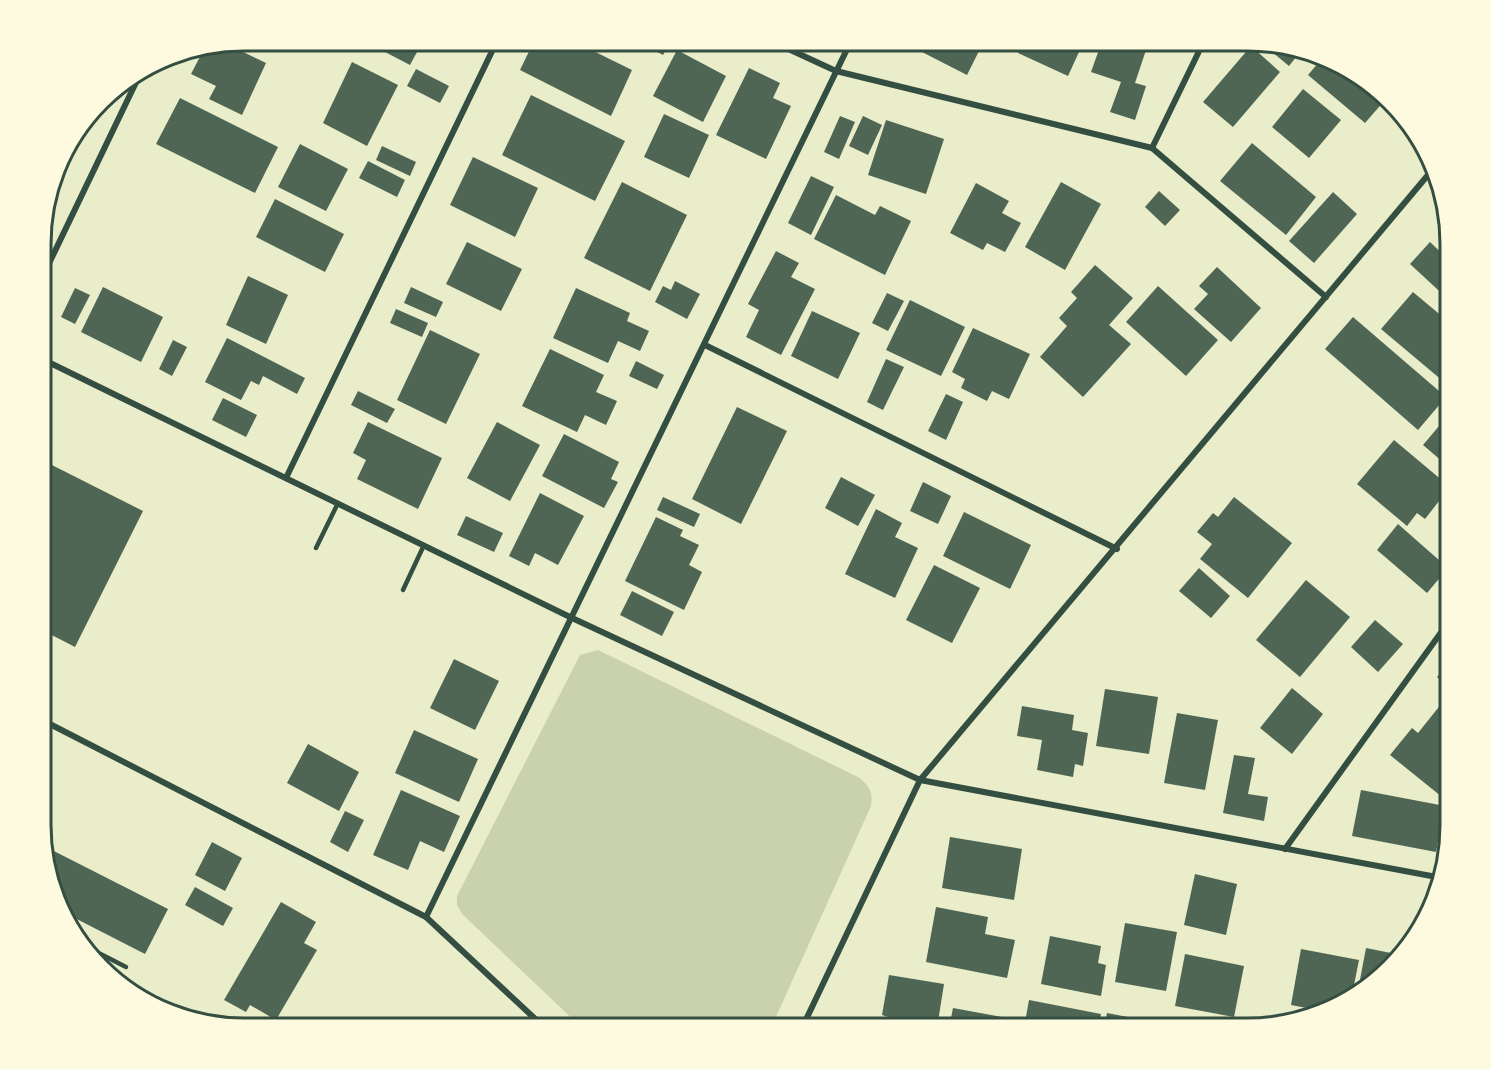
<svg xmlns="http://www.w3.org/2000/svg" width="1491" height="1069" font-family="Karla,sans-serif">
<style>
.green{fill:#cad2ad}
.building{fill:#4f6655}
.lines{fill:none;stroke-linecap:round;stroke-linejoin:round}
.service{stroke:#344e41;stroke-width:4.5}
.minor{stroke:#344e41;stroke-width:6}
.rim{fill:none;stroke:#344e41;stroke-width:3}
</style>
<rect width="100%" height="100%" fill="#e9edc9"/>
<!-- green -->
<path class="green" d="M598,650L860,778C870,787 873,793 871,806L771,1028H582L462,914L457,905V896L580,655Z"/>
<!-- building -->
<g class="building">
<path d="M364,41H423L410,65Z"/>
<path d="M534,41H573L632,70L611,116L520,70Z"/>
<path d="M648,41H671L663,55L646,46Z"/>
<path d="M925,41H984L967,75L920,51Z"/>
<path d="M1024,41H1084L1068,76L1018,53Z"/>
<path d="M1102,41H1149L1135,83L1146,86L1135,120L1110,112L1121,82L1091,72Z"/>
<path d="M1259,41H1260L1301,51L1289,66Z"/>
<path d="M227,44L266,63L242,115L209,99L216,86L191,74L204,49Z"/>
<path d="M1251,46L1280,72L1233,127L1203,102Z"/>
<path d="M677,50L726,76L703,122L653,96Z"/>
<path d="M1324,56L1371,83L1385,100L1365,123L1308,75Z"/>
<path d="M352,62L398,85L367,146L323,123Z"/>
<path d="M749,68L780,83L773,98L791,106L766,159L716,135Z"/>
<path d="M416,69L449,86L440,103L407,86Z"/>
<path d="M1303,89L1341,120L1309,158L1272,127Z"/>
<path d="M531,95L625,141L595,201L502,155Z"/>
<path d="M180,98L278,147L255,193L156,144Z"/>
<path d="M664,114L709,135L689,178L644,157Z"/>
<path d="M840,116L855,122L839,159L824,152Z"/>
<path d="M863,116L882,125L868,155L849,146Z"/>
<path d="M886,120L944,139L926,194L868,175Z"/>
<path d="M1252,143L1316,197L1286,235L1220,181Z"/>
<path d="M300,144L348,169L326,211L278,187Z"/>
<path d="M382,146L416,162L410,176L376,160Z"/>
<path d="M473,157L538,188L515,237L450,205Z"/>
<path d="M368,161L405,180L397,197L359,178Z"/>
<path d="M811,176L834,187L811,235L788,223Z"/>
<path d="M622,182L687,215L650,291L584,258Z"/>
<path d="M1061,182L1101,204L1065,270L1025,247Z"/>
<path d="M976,183L1009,201L1002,213L1021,223L1005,252L987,243L983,250L950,233Z"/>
<path d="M1159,191L1180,210L1165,226L1145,207Z"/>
<path d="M1333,192L1357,214L1314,263L1289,241Z"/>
<path d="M836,195L875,215L880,206L911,221L885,275L814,239Z"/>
<path d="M275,199L344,234L325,272L256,237Z"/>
<path d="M467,242L522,269L501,311L446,284Z"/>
<path d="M1430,242L1450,261V301L1410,264Z"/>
<path d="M776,251L799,263L791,277L815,289L781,355L746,337L759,310L748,304Z"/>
<path d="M1095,265L1133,298L1109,325L1131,344L1083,397L1040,357L1067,326L1059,318L1077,298L1071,292Z"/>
<path d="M1217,267L1261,308L1231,342L1194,309L1208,294L1199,286Z"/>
<path d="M248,276L288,295L266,344L226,325Z"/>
<path d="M675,281L700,294L687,319L655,302L663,286L671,290Z"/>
<path d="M1158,286L1218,340L1186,376L1126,322Z"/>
<path d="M103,287L163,317L141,362L81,332Z"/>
<path d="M411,287L443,302L436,317L404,303Z"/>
<path d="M75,288L90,295L75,324L61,317Z"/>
<path d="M576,288L630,313L627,321L649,331L640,351L618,341L608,363L553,338Z"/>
<path d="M1413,292L1450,323V387L1381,329Z"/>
<path d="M887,293L904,301L888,331L872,323Z"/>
<path d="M910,300L965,327L941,376L886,350Z"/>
<path d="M396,309L428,323L422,337L390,323Z"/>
<path d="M812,311L860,333L838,379L791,356Z"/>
<path d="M1353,317L1446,397L1418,430L1325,349Z"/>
<path d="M973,328L1030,354L1009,399L992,391L987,401L961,388L965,379L952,372Z"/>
<path d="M430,330L480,354L446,424L397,400Z"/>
<path d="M227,338L305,378L297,394L263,376L259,385L251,381L241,400L205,382Z"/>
<path d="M173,340L187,347L172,376L159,369Z"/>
<path d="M550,349L604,375L596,392L617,401L606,425L585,415L577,432L522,406Z"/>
<path d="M886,359L904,367L883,410L867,402Z"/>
<path d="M636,361L664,375L657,389L629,376Z"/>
<path d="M358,391L395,409L387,423L351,405Z"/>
<path d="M946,394L963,402L946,440L928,431Z"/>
<path d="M223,398L257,415L246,437L212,420Z"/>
<path d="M737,407L787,431L741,524L692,499Z"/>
<path d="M1450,413V468L1423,445Z"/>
<path d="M368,422L442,458L418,509L357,479L366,460L353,453Z"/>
<path d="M497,422L540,445L510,501L467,478Z"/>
<path d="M564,434L619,462L611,479L618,482L604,508L542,476Z"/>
<path d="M1394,440L1450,487L1425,519L1417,513L1407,526L1357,484Z"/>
<path d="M42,460L143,511L75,647L42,630Z"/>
<path d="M841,477L875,495L858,526L825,508Z"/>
<path d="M923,482L951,496L938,524L910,511Z"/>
<path d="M540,493L584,516L558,565L535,553L529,566L509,556Z"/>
<path d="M663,497L700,514L694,527L657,510Z"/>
<path d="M1234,497L1292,543L1248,598L1200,559L1212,544L1197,532L1213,513L1218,517Z"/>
<path d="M876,509L902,523L895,537L918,548L895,598L845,574Z"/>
<path d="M964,512L1031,545L1010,589L943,556Z"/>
<path d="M466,516L503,533L494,552L457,535Z"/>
<path d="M656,517L683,530L680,536L699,545L689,565L702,572L684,610L625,581Z"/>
<path d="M1398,524L1448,568L1427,593L1377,550Z"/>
<path d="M934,565L980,588L952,643L906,620Z"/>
<path d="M1199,568L1230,596L1211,618L1179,591Z"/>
<path d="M1306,580L1350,617L1300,677L1256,640Z"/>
<path d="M632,591L674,612L662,636L620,615Z"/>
<path d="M1375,620L1403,644L1378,672L1351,647Z"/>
<path d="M454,659L499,681L475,730L430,708Z"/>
<path d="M1450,661V688L1437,677Z"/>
<path d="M1292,688L1323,714L1292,754L1260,728Z"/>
<path d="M1105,689L1158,697L1149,754L1096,746Z"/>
<path d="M1446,698L1450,701V797L1447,801L1390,755L1412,728L1418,733Z"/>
<path d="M1022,706L1074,715L1072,730L1088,733L1083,766L1075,764L1073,777L1037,770L1042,740L1017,736Z"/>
<path d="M1177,713L1218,720L1205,790L1164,783Z"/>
<path d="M414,730L478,759L459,802L395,773Z"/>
<path d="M308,744L359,772L339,811L287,783Z"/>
<path d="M1234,755L1255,758L1248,794L1268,797L1264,821L1223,813Z"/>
<path d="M401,790L460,816L444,852L420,841L408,870L373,855Z"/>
<path d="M1361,790L1445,806L1436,852L1352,836Z"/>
<path d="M345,811L364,820L348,852L330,842Z"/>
<path d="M950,837L1022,849L1014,900L942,888Z"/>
<path d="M212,842L242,858L225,891L195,875Z"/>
<path d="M42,845L168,909L145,954L63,912Z"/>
<path d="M1195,874L1237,884L1226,935L1184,925Z"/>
<path d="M195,887L233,908L223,926L185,905Z"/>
<path d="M281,902L316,922L304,943L317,950L276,1020L250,1005L246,1012L224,1000Z"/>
<path d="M936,907L988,917L985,934L1015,940L1007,978L926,962Z"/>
<path d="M1125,923L1177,932L1166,991L1115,982Z"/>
<path d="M1050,936L1101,946L1098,963L1106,965L1101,996L1041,984Z"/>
<path d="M1366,948L1401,955L1358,990Z"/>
<path d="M1301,949L1359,960L1352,995L1336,1008L1322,1011L1291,1005Z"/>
<path d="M1185,954L1244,966L1234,1017L1175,1006Z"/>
<path d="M889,975L944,984L937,1028H886L888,1017L882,1015Z"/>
<path d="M1029,1000L1101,1014L1098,1028H1024Z"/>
<path d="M953,1008L1002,1017L1000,1028H949Z"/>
<path d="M1107,1013L1175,1026V1028H1104Z"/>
</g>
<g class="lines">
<!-- service -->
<g class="service">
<path d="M316,548L338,503"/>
<path d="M403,590L424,545"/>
<path d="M85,946L126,967"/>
</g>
<!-- minor -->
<g class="minor">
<path d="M771,41L836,71L1152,148L1326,297"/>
<path d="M1152,148L1204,41"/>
<path d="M42,278L141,72"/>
<path d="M705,345L1117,549"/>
<path d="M42,359L572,618L920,780L1442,878"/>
<path d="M286,478L497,41"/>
<path d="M42,720L426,917L545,1028"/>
<path d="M1285,849L1450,620"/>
<path d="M426,917L851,41"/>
<path d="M802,1028L920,780L1433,169"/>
</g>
</g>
<!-- crop -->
<path d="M0 0H1491V1069H0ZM244 51H1247A193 193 0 0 1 1440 244V825A193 193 0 0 1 1247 1018H244A193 193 0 0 1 51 825V244A193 193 0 0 1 244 51Z" fill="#fefae0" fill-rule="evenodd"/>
<path class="rim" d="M244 51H1247A193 193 0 0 1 1440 244V825A193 193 0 0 1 1247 1018H244A193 193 0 0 1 51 825V244A193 193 0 0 1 244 51Z"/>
</svg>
